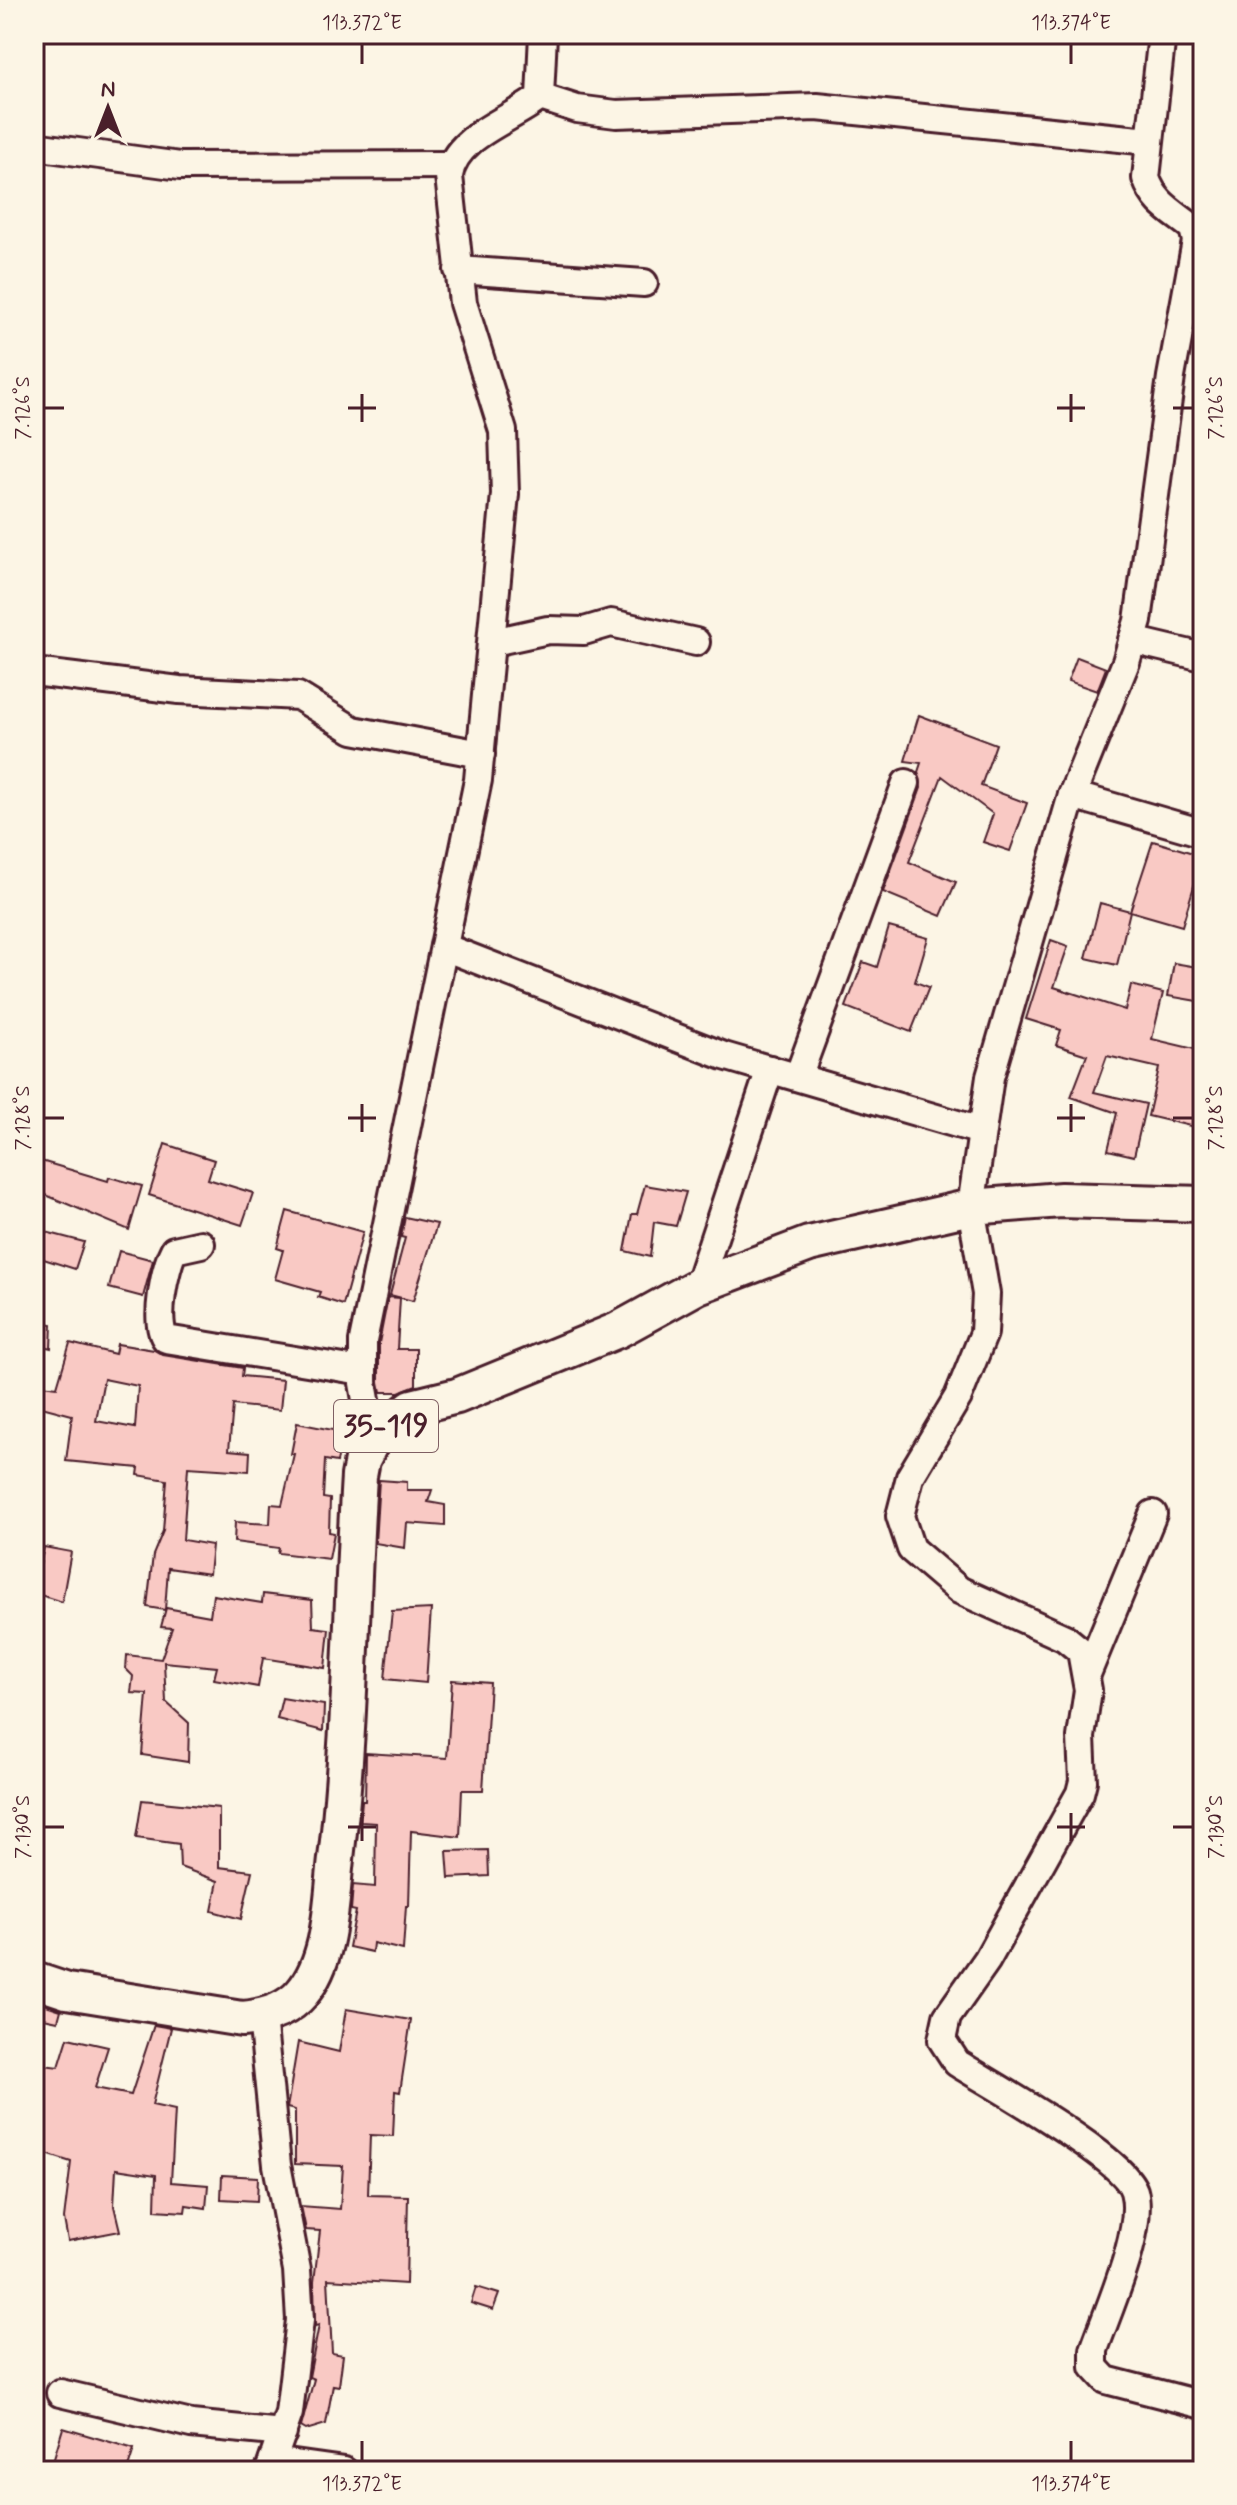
<svg xmlns="http://www.w3.org/2000/svg" width="1237" height="2505" font-family="Mynerve,sans-serif">
<style>
.building{fill:#f9c9c4;stroke:#4a1f2b;stroke-width:2;fill-rule:evenodd}
.lines{fill:none;stroke-linecap:round;stroke-linejoin:round}
.minor-casing{stroke:#4a1f2b;stroke-width:32}
.major-casing{stroke:#4a1f2b;stroke-width:40}
.minor{stroke:#fcf5e5;stroke-width:26}
.major{stroke:#fcf5e5;stroke-width:34}
.ticks{fill:none;stroke:#4a1f2b;stroke-width:3}
.labels{text-anchor:middle;dominant-baseline:central;stroke-width:7;stroke-linejoin:round;paint-order:stroke}
.shield{fill:#fcf5e5;stroke:#7f5f63;stroke-width:2}
.shield-label{font-size:30px;font-weight:bold;fill:#4a1f2b}
.neatline{fill:none;stroke:#4a1f2b;stroke-width:3}
.ticks-label{font-size:20px;text-anchor:middle;fill:#4a1f2b}
</style>
<rect width="100%" height="100%" fill="#fcf5e5"/>
<filter id="ink" filterUnits="userSpaceOnUse"><feTurbulence type="fractalNoise" baseFrequency=".0125" numOctaves="2"/><feDisplacementMap in="SourceGraphic" scale="16" xChannelSelector="R" yChannelSelector="G"/><feConvolveMatrix kernelMatrix="1 2 1 2 8 2 1 2 1" color-interpolation-filters="sRGB"/></filter>
<g filter="url(#ink)">
<!-- building -->
<g class="building">
<path d="M1077,657L1106,668L1097,691L1068,681Z"/>
<path d="M919,715L996,744L981,786L1027,803L1010,851L983,842L993,814L942,776L909,862L956,882L941,916L883,892L921,788L918,772L921,763L905,761Z"/>
<path d="M1153,841L1203,856L1182,926L1130,911Z"/>
<path d="M1100,903L1130,911L1117,965L1086,958Z"/>
<path d="M889,927L928,938L915,982L929,987L911,1032L846,1007L863,962L877,967Z"/>
<path d="M1051,940L1068,946L1054,987L1125,1010L1131,985L1163,993L1152,1039L1203,1051V1129L1148,1116L1159,1068L1107,1056L1094,1092L1146,1104L1134,1156L1108,1150L1117,1113L1071,1097L1087,1055L1056,1045L1061,1030L1026,1019Z"/>
<path d="M1174,963L1203,968V1002L1168,996Z"/>
<path d="M165,1144L214,1160L208,1179L253,1193L242,1225L149,1195Z"/>
<path d="M41,1161L108,1181L109,1177L142,1186L129,1230L34,1190V1173Z"/>
<path d="M645,1185L686,1192L676,1226L654,1222L650,1257L625,1251L632,1214H637Z"/>
<path d="M287,1211L363,1232L343,1305L318,1297L320,1292L275,1279L283,1250L277,1248Z"/>
<path d="M405,1217L437,1224L413,1301L390,1295L405,1238L401,1237Z"/>
<path d="M34,1229L84,1242L75,1269L34,1256Z"/>
<path d="M119,1251L153,1260L143,1297L109,1288Z"/>
<path d="M388,1297L400,1298L397,1349H416V1385L399,1392H381L379,1382V1343Z"/>
<path d="M34,1321L52,1324L51,1348L34,1344Z"/>
<path d="M70,1343L115,1354L117,1344L154,1350L163,1355L243,1368L242,1376L283,1380L280,1410L233,1405L229,1450L250,1452L249,1471L188,1467L183,1540L212,1545L209,1574L168,1568L165,1610L147,1607L153,1555L163,1531L167,1480L138,1475L139,1468L66,1461L72,1415L34,1405V1384L57,1387ZM104,1379L138,1386L135,1428L96,1421Z"/>
<path d="M297,1423L343,1432L337,1462L325,1460L323,1498L330,1499L329,1532L334,1533L329,1559L278,1553L279,1548L234,1542L235,1522L270,1524L271,1504L282,1505L294,1454H291Z"/>
<path d="M379,1480L407,1482V1490H432L428,1502L445,1505V1526L407,1523L405,1548L375,1543Z"/>
<path d="M44,1547L71,1552L62,1602L34,1593Z"/>
<path d="M263,1594L312,1600L313,1627L329,1629L325,1668L263,1658L258,1687L214,1679L217,1667L164,1662L166,1702L189,1723L188,1762L142,1755L147,1694L131,1693L133,1676L126,1669L127,1655L161,1659L172,1628L161,1627L166,1608L210,1616L213,1595L262,1603Z"/>
<path d="M431,1609L426,1683L385,1679L392,1611Z"/>
<path d="M452,1680L490,1683L483,1790H462L460,1837L411,1831L409,1906H406L403,1950L373,1943L372,1952L349,1947L356,1911L351,1910L353,1885L375,1887L376,1823L360,1822L362,1801H365L366,1753L447,1758Z"/>
<path d="M282,1698L324,1705L323,1731L277,1719Z"/>
<path d="M142,1800L219,1808V1867L252,1871L241,1919L212,1911L218,1881L180,1867L179,1844L136,1838Z"/>
<path d="M488,1850L489,1876L449,1878L447,1851Z"/>
<path d="M34,2001L61,2010L58,2021L34,2016Z"/>
<path d="M346,2009L411,2020L400,2092L395,2091L393,2136L370,2135L368,2195L408,2196L406,2284L328,2279L332,2353L343,2355L339,2386L333,2385L326,2424L306,2430L301,2427L314,2379L309,2377L319,2325L315,2326L314,2282L320,2231L306,2230L301,2206L340,2209L343,2166L295,2164V2110L287,2108L298,2042L339,2052Z"/>
<path d="M154,2025L171,2028L152,2105L175,2110L171,2182L208,2185L206,2208L186,2205L185,2212L155,2210L156,2175L116,2169L114,2206L120,2231L68,2241L64,2219L71,2162L34,2150V2064L59,2067L68,2038L108,2047L95,2088L131,2095Z"/>
<path d="M222,2175L258,2177L257,2201L221,2199Z"/>
<path d="M476,2287L499,2294L493,2310L471,2303Z"/>
<path d="M63,2428L134,2449L127,2471H50Z"/>
</g>
<g class="lines">
<!-- minor casing -->
<g class="minor-casing">
<g id="minor">
<path d="M1162,34L1146,178C1155,204 1172,211 1193,228L1196,241L1171,377L1138,621L1126,662L1072,795L990,1077L971,1207L986,1294L984,1333L958,1397L910,1477L900,1516L911,1549L959,1590L1065,1638L1081,1651L1088,1690L1081,1737L1083,1781L1080,1793L987,1960L947,2017L942,2040L957,2063C992,2085 1124,2158 1134,2191C1145,2230 1107,2312 1094,2350V2367L1106,2380L1203,2405"/>
<path d="M540,97L577,109L616,114L817,107L1149,141"/>
<path d="M34,146L180,166L451,165"/>
<path d="M458,270L644,283"/>
<path d="M1132,640L1203,657"/>
<path d="M493,642L548,630L584,631L611,623L696,642"/>
<path d="M34,672L179,690L298,696L353,730L481,754"/>
<path d="M1072,795L1203,833"/>
<path d="M444,947L724,1056L981,1131"/>
<path d="M798,1077L906,783"/>
<path d="M201,1244L174,1250C165,1267 153,1324 166,1339L362,1371"/>
<path d="M698,1286L770,1069"/>
<path d="M373,1439L363,1383V1341L478,780L505,494L503,431L463,303L449,176C454,136 512,120 540,97L543,34"/>
<path d="M1087,1674L1153,1514"/>
<path d="M262,2017L277,2165L297,2270L300,2320L289,2413L269,2471"/>
<path d="M60,2393L191,2424L283,2433"/>
<path d="M273,2461L344,2471"/>
</g>
</g>
<!-- major casing -->
<g class="major-casing">
<path id="major" d="M34,1980L67,1991L242,2019C264,2017 287,2011 302,1993C331,1959 331,1902 336,1859C351,1732 351,1604 359,1476L362,1460L373,1439L412,1407L457,1396L618,1330L698,1286L809,1244L971,1207L1061,1200L1203,1204"/>
</g>
<!-- minor -->
<use href="#minor" class="minor"/>
<!-- major -->
<use href="#major" class="major"/>
</g>
</g>
<!-- ticks -->
<path class="ticks" d="M362,44V64M1071,44V64M362,394V422M1071,394V422M44,408H64M348,408H376M1057,408H1085M1173,408H1193M362,1104V1132M1071,1104V1132M44,1118H64M348,1118H376M1057,1118H1085M1173,1118H1193M362,1813V1841M1071,1813V1841M44,1827H64M348,1827H376M1057,1827H1085M1173,1827H1193M362,2441V2461M1071,2441V2461"/>
<g class="labels">
<!-- shield labels -->
<rect class="shield" x="334" y="1400" width="104" height="52" rx="6"/>
<g class="shield-label">
<text x="386" y="1426">35-119</text>
</g>
</g>
<!-- margin -->
<rect width="1237" height="2505" fill="none" stroke="#fcf5e5" stroke-width="88"/>
<!-- north arrow -->
<g transform="translate(108 108)" stroke="#fcf5e5" stroke-width="6" paint-order="stroke">
<path d="M0-6L14 30L0 20L-14 30Z" fill="#4a1f2b"/>
<text y="-12" font-size="22" font-weight="bold" text-anchor="middle" fill="#4a1f2b">N</text>
</g>
<rect x="44" y="44" width="1149" height="2417" class="neatline"/>
<g class="ticks-label">
<text x="362" y="29">113.372°E</text>
<text x="1071" y="29">113.374°E</text>
<text transform="translate(22 408) rotate(-90)" y="7">7.126°S</text>
<text transform="translate(1215 408) rotate(-90)" y="7">7.126°S</text>
<text transform="translate(22 1118) rotate(-90)" y="7">7.128°S</text>
<text transform="translate(1215 1118) rotate(-90)" y="7">7.128°S</text>
<text transform="translate(22 1827) rotate(-90)" y="7">7.130°S</text>
<text transform="translate(1215 1827) rotate(-90)" y="7">7.130°S</text>
<text x="362" y="2490">113.372°E</text>
<text x="1071" y="2490">113.374°E</text>
</g>
</svg>
